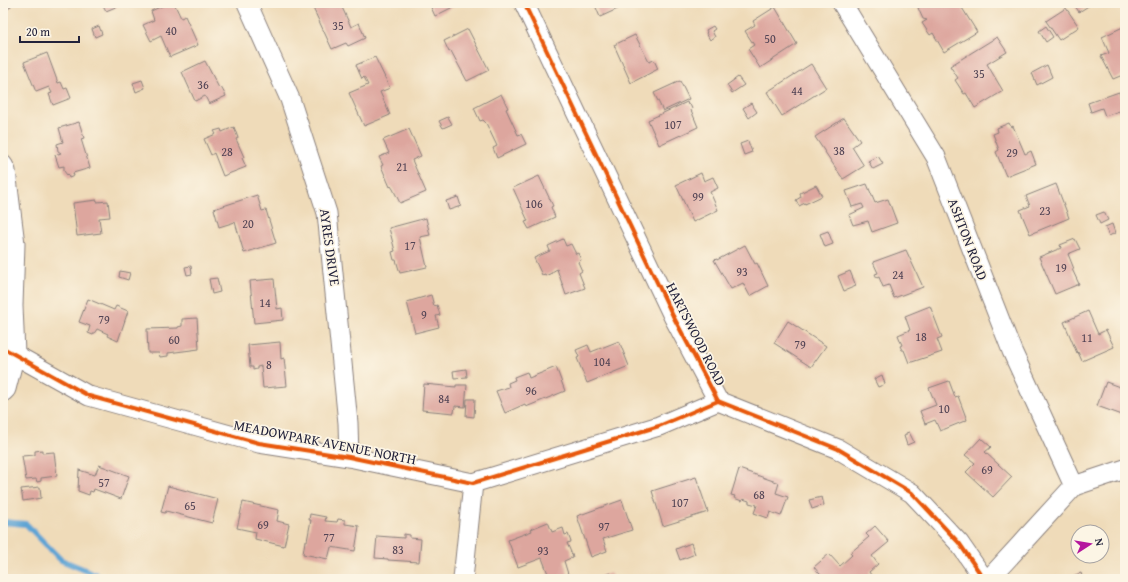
<svg xmlns="http://www.w3.org/2000/svg" width="1128" height="582" font-family="'Gentium Book Plus',serif">
<style>
.lines{fill:none;stroke-linecap:round;stroke-linejoin:round}
.stream{stroke:#5ea4d4;stroke-width:6}
.building{fill:#dda69e}
.minor-casing{stroke:#887e7a;stroke-width:21}
.minor{stroke:#fff;stroke-width:19}
.cycleway-casing{stroke:#fcf5e5;stroke-width:6}
.cycleway{stroke:#e8590c;stroke-width:4}
.labels{text-anchor:middle;dominant-baseline:central;stroke-width:3.5;stroke-linejoin:round;paint-order:stroke}
.number-label{font-size:12px;fill:#514354}
.street-label{font-size:14px;fill:#22223b;stroke:#fcf5e5}
</style>
<rect width="100%" height="100%" fill="#fcf5e5"/>
<filter id="ink" filterUnits="userSpaceOnUse"><feTurbulence type="fractalNoise" baseFrequency=".025" numOctaves="2"/><feDisplacementMap in="SourceGraphic" scale="8" xChannelSelector="R" yChannelSelector="G"/><feConvolveMatrix kernelMatrix="1 2 1 2 8 2 1 2 1" color-interpolation-filters="sRGB"/></filter>
<filter id="wash" filterUnits="userSpaceOnUse"><feTurbulence type="fractalNoise" baseFrequency=".012" numOctaves="4" result="noise"/><feDisplacementMap in="SourceGraphic" scale="16" xChannelSelector="R" yChannelSelector="G"/><feGaussianBlur stdDeviation="0.9" result="paint"/><feColorMatrix in="noise" values="0 0 0 0 0 0 0 0 0 0 0 0 0 0 0 0 0 1.4 0 .05"/><feComposite in="paint" operator="in"/></filter>
<g filter="url(#wash)">
<rect width="100%" height="100%" fill="#efdbb9"/>
<g class="lines">
<!-- stream -->
<path class="stream" d="M3,522L26,524L61,560L95,574L99,579"/>
</g>
<g id="blocks">
<!-- building -->
<g class="building">
<path d="M3,3H9L11,7L3,11Z"/>
<path d="M102,3H117L118,6L106,11Z"/>
<path d="M169,3H174L181,18L185,16L198,45L170,57L161,36L151,41L143,25L154,20L151,11Z"/>
<path d="M325,3H340L351,27L359,23L365,38L348,46L346,43L332,49L313,8Z"/>
<path d="M429,3H461L435,16Z"/>
<path d="M594,3H623L624,6L600,17Z"/>
<path d="M926,3H959L977,32L944,52L933,33L930,35L922,23L927,20L923,19L918,8Z"/>
<path d="M1073,3H1093L1079,12Z"/>
<path d="M775,7L797,44L760,68L748,49L754,45L745,31L755,25L753,21Z"/>
<path d="M1066,8L1079,27L1059,40L1046,21Z"/>
<path d="M99,26L102,34L95,37L92,29Z"/>
<path d="M713,26L715,29L712,31L715,37L710,40L706,33L707,32L706,30Z"/>
<path d="M1046,26L1053,37L1046,42L1039,31Z"/>
<path d="M1125,26V74L1113,79L1101,56L1109,53L1102,37Z"/>
<path d="M468,29L489,70L467,81L451,51L449,52L444,41Z"/>
<path d="M635,35L649,62L654,60L658,69L631,83L614,45Z"/>
<path d="M997,37L1007,52L987,64L1003,91L975,108L966,93L964,94L955,80L958,78L950,66Z"/>
<path d="M47,53L58,83L61,82L64,89L67,88L71,98L53,105L49,94L52,93L49,87L36,92L24,62Z"/>
<path d="M375,57L390,88L380,92L390,115L364,126L349,93L368,85L364,77L362,79L356,65Z"/>
<path d="M205,61L219,88L221,87L226,96L209,104L205,96L195,101L182,72Z"/>
<path d="M811,64L826,88L782,116L767,92Z"/>
<path d="M1047,65L1052,77L1037,85L1032,73Z"/>
<path d="M738,77L744,85L732,93L727,85Z"/>
<path d="M142,80L145,88L136,92L133,83Z"/>
<path d="M680,81L689,99L663,111L654,93Z"/>
<path d="M1119,92L1125,109L1105,116L1102,108L1091,112L1088,103Z"/>
<path d="M501,94L508,108L506,109L518,135L521,134L526,144L497,158L493,148L497,146L486,123L483,120L480,121L474,108Z"/>
<path d="M687,102L688,105L690,104L692,109L691,110L698,127L659,145L648,120Z"/>
<path d="M751,103L757,112L749,118L743,108Z"/>
<path d="M448,117L452,124L443,128L439,121Z"/>
<path d="M844,118L860,141L852,147L864,166L843,179L815,137Z"/>
<path d="M79,122L84,138L81,139L90,168L73,173L74,176L69,178L68,174L67,175L64,171V166L59,167L55,155L61,153L58,151L57,144L63,142L59,128Z"/>
<path d="M1009,123L1011,127L1013,126L1025,154L1031,151L1036,164L1006,176L996,152L999,150L993,134L998,132L997,128Z"/>
<path d="M234,127L238,138L236,139L244,157L242,158L246,167L223,176L214,153L211,155L204,139L216,134L214,131L221,129L222,132Z"/>
<path d="M409,129L421,156L412,160L426,192L400,203L393,189L391,186L390,187L381,166L383,165L379,157L389,153L383,140Z"/>
<path d="M748,141L752,152L744,155L740,144Z"/>
<path d="M878,156L883,164L873,169L868,161Z"/>
<path d="M701,173L704,181L713,177L718,188L710,192L718,210L693,222L676,185Z"/>
<path d="M539,176L553,206L551,207L555,217L529,229L525,222L528,221L513,188Z"/>
<path d="M867,184L875,203L888,199L897,223L872,232L868,221L853,225L849,215L864,208L862,204L852,207L846,191Z"/>
<path d="M1056,184L1069,218L1030,234L1020,210L1030,206L1026,196Z"/>
<path d="M816,185L822,196L805,204V203L799,206L796,200L801,197L800,193Z"/>
<path d="M257,195L262,211L266,210L276,243L244,253L235,222L219,227L214,209Z"/>
<path d="M458,197L461,206L449,210L446,201Z"/>
<path d="M97,200V202L108,201L110,217L99,218L101,233L77,236L73,203Z"/>
<path d="M1104,212L1108,220L1100,224L1096,215Z"/>
<path d="M426,218L430,235L420,237L427,267L400,273L396,260H394L392,252L395,251L389,228Z"/>
<path d="M1112,224L1115,233L1109,236L1105,227Z"/>
<path d="M828,231L833,244L825,247L820,234Z"/>
<path d="M563,239L566,246L571,244L576,254L578,253L581,260L578,262L582,271L579,273L585,288L566,295L557,269L552,272V273L545,276V274L542,275L534,258L550,251L548,246Z"/>
<path d="M1075,239L1080,249L1068,254L1074,269H1072L1079,284L1055,294L1039,257L1061,248L1060,245Z"/>
<path d="M745,245L755,264L757,263L768,286L750,296L743,283L731,289L714,260L717,259V260Z"/>
<path d="M906,250L923,287L894,298L889,285L883,287L879,277L877,278L875,274L878,273L873,262Z"/>
<path d="M191,266L192,274L187,275L185,267Z"/>
<path d="M120,271L130,273L128,280L119,277Z"/>
<path d="M850,271L856,286L844,291L838,276Z"/>
<path d="M217,278L220,292L212,294L209,279Z"/>
<path d="M274,279L277,309L282,308L283,320L254,323L250,281Z"/>
<path d="M431,295L434,306L437,305L440,315L436,316L439,327L415,333L407,302Z"/>
<path d="M88,299L114,310L116,306L128,311L118,341L107,336L108,334L97,329L93,335L88,333L90,326L79,322Z"/>
<path d="M930,306L942,337L937,339L942,352L909,363L904,350H902L900,346L902,345L898,335L910,330L905,316Z"/>
<path d="M1088,311L1098,334L1106,330L1114,347L1082,361L1078,352L1077,353L1064,322Z"/>
<path d="M197,318L199,349L168,353V356L160,357L159,353H148L147,329L178,328V327L182,326V319Z"/>
<path d="M788,321L826,346L811,367L774,343Z"/>
<path d="M619,341L629,366L587,383L577,358L579,357L576,350L588,345L591,352Z"/>
<path d="M280,342L281,359L284,358L287,386L263,388L261,366L257,367V369L253,370V367H250L248,345Z"/>
<path d="M556,367L565,391L526,407L525,404L505,413L496,391L509,387L508,383L515,380L514,377L527,372L529,378Z"/>
<path d="M466,369L467,377L454,378L453,371Z"/>
<path d="M882,375L885,384L878,387L874,379Z"/>
<path d="M949,381L955,397L958,396L967,420L940,431L935,420L925,424L920,411L936,405L929,388Z"/>
<path d="M1106,382L1125,389V416L1097,406Z"/>
<path d="M424,384L456,387V385H467L465,407L455,406L454,413L422,410Z"/>
<path d="M467,399H475L474,417L466,416Z"/>
<path d="M909,432L914,442L907,445L904,436L906,435V433Z"/>
<path d="M981,438L991,447L985,452L1012,477L993,497L966,472L975,463L965,455Z"/>
<path d="M42,450V453L54,452L57,476L41,478V481L37,482L36,479L26,480L22,456L35,455V451Z"/>
<path d="M99,465L129,476L121,499L94,489L93,492L90,491L89,495L78,491L79,470L95,475Z"/>
<path d="M739,469L779,483L776,493L788,497L781,516L770,512L768,518L754,513L757,505L749,503V501L743,499L742,501L734,498L735,496L731,495Z"/>
<path d="M696,477L708,512L663,526L652,491Z"/>
<path d="M168,486L218,499L212,523L166,511L165,513L161,512Z"/>
<path d="M40,487L41,498L23,501L21,489Z"/>
<path d="M822,497L824,505L812,509L809,500Z"/>
<path d="M622,500L632,530L603,539L607,551L591,557L577,516Z"/>
<path d="M243,502L279,510L277,521L289,524L284,546L255,539L256,532L237,528Z"/>
<path d="M310,514L326,517L325,521L337,522L338,519L345,520V524L359,526L355,551L331,547L328,559L303,554L305,541H307L311,520H309Z"/>
<path d="M548,522L552,532L563,528L565,535L568,534L571,542L567,543L573,557L564,561L568,574L555,579H550L542,558L518,567L508,540L532,531L531,529Z"/>
<path d="M875,526L889,542L872,556L878,564L869,572L871,575L866,579L863,577L861,579H849L848,578L847,579H824L814,567L829,554L840,566L852,555L850,553L869,537L866,534Z"/>
<path d="M404,534L410,535V538L421,539L419,562L388,560V559L375,558L377,536L404,538Z"/>
<path d="M691,543L695,554L680,560L676,549Z"/>
<path d="M610,573L613,579H600L599,577Z"/>
<path d="M1081,573L1083,579H1064Z"/>
</g>
</g>
</g>
<g filter="url(#ink)">
<use href="#blocks" fill-opacity="0" stroke="#887e7a" stroke-width="1"/>
<g class="lines">
<!-- minor casing -->
<g class="minor-casing">
<g id="minor">
<path d="M247,3L290,99L327,213L348,423L349,457"/>
<path d="M524,3L673,316L718,401L838,449L912,493L959,543L984,579"/>
<path d="M842,3L936,157L1012,351L1074,486"/>
<path d="M3,165L6,171L15,244L13,306L15,354L6,389L3,392"/>
<path d="M3,348L89,396L259,443L349,457L473,483L659,426L718,401"/>
<path d="M463,579L473,483"/>
<path d="M989,579L1074,486L1125,469"/>
</g>
</g>
<!-- minor -->
<use href="#minor" class="minor"/>
<!-- cycleway casing -->
<g class="cycleway-casing">
<g id="cycleway">
<path d="M524,3L673,316L718,401L838,449L912,493L959,543L984,579"/>
<path d="M3,348L89,396L259,443L349,457L473,483L659,426L718,401"/>
</g>
</g>
<!-- cycleway -->
<use href="#cycleway" class="cycleway"/>
</g>
</g>
<g class="labels">
<!-- number labels -->
<g class="number-label">
<text x="338" y="25">35</text>
<text x="171" y="30">40</text>
<text x="770" y="38">50</text>
<text x="979" y="73">35</text>
<text x="203" y="84">36</text>
<text x="797" y="90">44</text>
<text x="673" y="124">107</text>
<text x="839" y="150">38</text>
<text x="227" y="151">28</text>
<text x="1012" y="152">29</text>
<text x="402" y="166">21</text>
<text x="698" y="196">99</text>
<text x="534" y="203">106</text>
<text x="1045" y="210">23</text>
<text x="248" y="223">20</text>
<text x="410" y="245">17</text>
<text x="1061" y="267">19</text>
<text x="742" y="271">93</text>
<text x="898" y="274">24</text>
<text x="265" y="302">14</text>
<text x="424" y="314">9</text>
<text x="104" y="319">79</text>
<text x="921" y="336">18</text>
<text x="1087" y="337">11</text>
<text x="174" y="339">60</text>
<text x="800" y="344">79</text>
<text x="602" y="361">104</text>
<text x="269" y="364">8</text>
<text x="531" y="390">96</text>
<text x="444" y="398">84</text>
<text x="944" y="408">10</text>
<text x="987" y="469">69</text>
<text x="104" y="482">57</text>
<text x="759" y="494">68</text>
<text x="680" y="502">107</text>
<text x="190" y="505">65</text>
<text x="263" y="524">69</text>
<text x="604" y="526">97</text>
<text x="329" y="537">77</text>
<text x="398" y="549">83</text>
<text x="543" y="550">93</text>
</g>
<!-- street labels -->
<g class="street-label">
<text transform="translate(968 239) rotate(69)">ASHTON ROAD</text>
<text transform="translate(330 247) rotate(82)">AYRES DRIVE</text>
<text transform="translate(696 334) rotate(63)">HARTSWOOD ROAD</text>
<text transform="translate(325 442) rotate(11)">MEADOWPARK AVENUE NORTH</text>
</g>
</g>
<!-- margin -->
<rect width="1128" height="582" fill="none" stroke="#fcf5e5" stroke-width="16"/>
<!-- north arrow -->
<g transform="translate(1090 544) rotate(78)"><circle r="19" fill="#fcf5e5" stroke="#a5a1a1"/>
<path d="M0-3L7 15L0 10L-7 15Z" fill="#b5179e"/>
<text y="-6" font-size="11" font-weight="bold" text-anchor="middle" fill="#22223b">N</text>
</g>
<!-- scale -->
<path d="M20 36v6h59v-6" fill="none" stroke="#22223b" stroke-width="2"/>
<text x="26" y="36" font-size="12" fill="#22223b" stroke="#fcf5e5" stroke-width="3" paint-order="stroke">20 m</text>
</svg>
